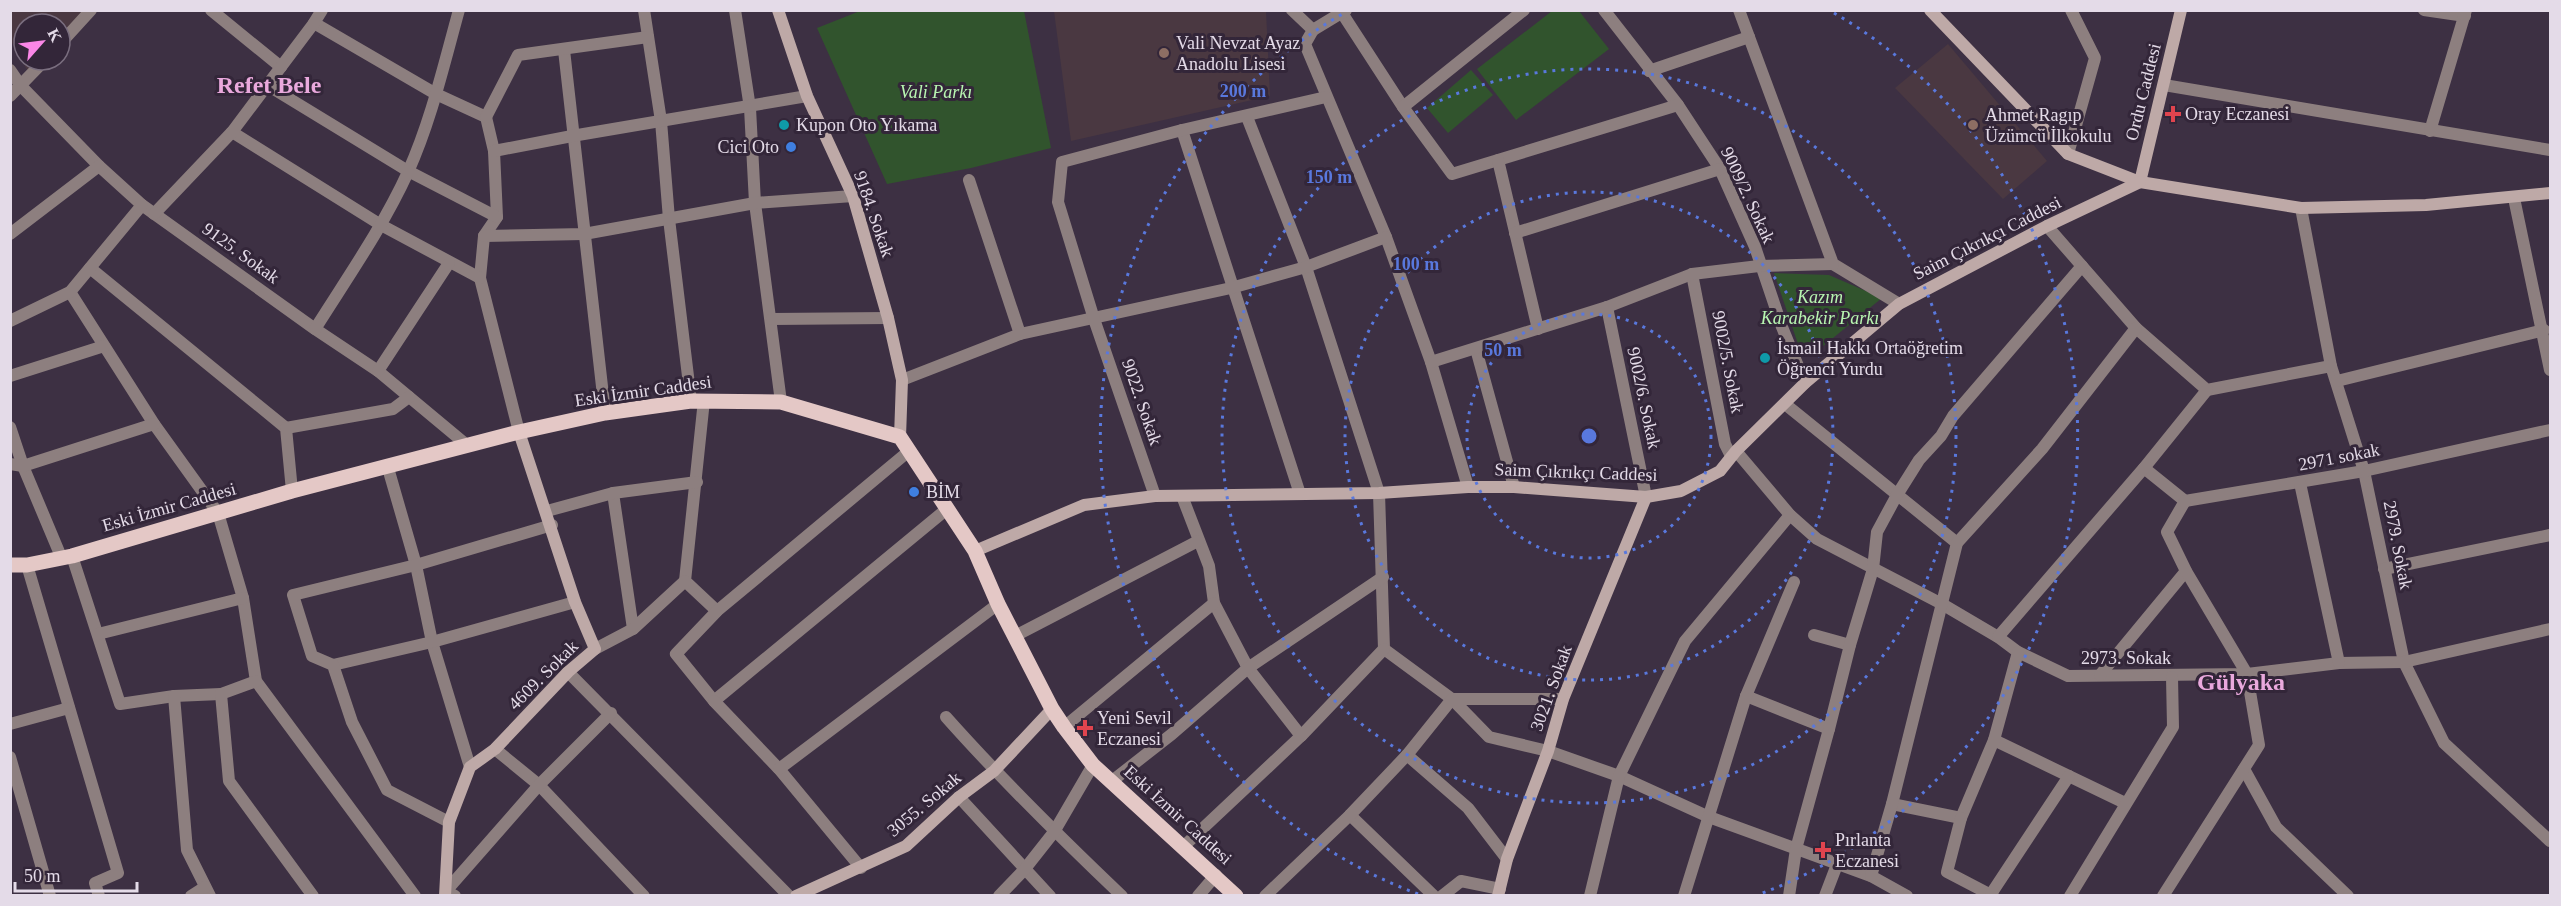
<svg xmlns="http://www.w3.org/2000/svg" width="2561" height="906" font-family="Georgia,serif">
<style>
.education{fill:#4a3841}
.green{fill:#31542d}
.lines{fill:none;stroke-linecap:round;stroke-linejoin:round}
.street{stroke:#8d7f7f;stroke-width:12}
.secondary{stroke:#bea9a7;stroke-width:12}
.primary{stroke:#e4c8c6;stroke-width:15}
.ring{fill:none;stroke:#5978dd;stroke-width:3;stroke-dasharray:3 6}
.education-dot{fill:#8d6e63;stroke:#332639;stroke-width:2}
.health-dot{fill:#e0444e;stroke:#332639;stroke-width:2}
.culture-dot{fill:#0f9aa8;stroke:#332639;stroke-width:2}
.shop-dot{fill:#3f7fe0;stroke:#332639;stroke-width:2}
.labels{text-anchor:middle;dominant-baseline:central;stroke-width:6;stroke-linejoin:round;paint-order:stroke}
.poi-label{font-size:18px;fill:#e4dbe8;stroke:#332639;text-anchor:start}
.park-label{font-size:18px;font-style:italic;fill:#b8f6b1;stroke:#332639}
.street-label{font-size:18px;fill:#e4dbe8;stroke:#332639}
.district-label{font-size:24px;font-weight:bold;fill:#eaa9dd;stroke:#332639}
.centre{fill:#5978dd;stroke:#332639;stroke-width:3}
.ring-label{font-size:18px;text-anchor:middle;font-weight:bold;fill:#5978dd;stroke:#332639;stroke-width:6;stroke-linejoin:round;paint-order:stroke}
</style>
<rect width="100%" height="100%" fill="#3d3043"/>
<!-- education -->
<g class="education">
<path d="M10,11H89L60,43V24H24V60H44L30,75L11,41Z"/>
<path d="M1054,11H1266L1270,96L1071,141Z"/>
<path d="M1948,44L2047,161L2003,199L1895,88Z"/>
</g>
<!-- green -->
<g class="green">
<path d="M860,11H1024L1051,148L971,168L887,184L817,28Z"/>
<path d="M1552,11H1579L1609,49L1516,120L1477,69Z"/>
<path d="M1471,70L1493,95L1448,133L1427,108Z"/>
<path d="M1774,273L1829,275L1882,298L1811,356L1801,353Z"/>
</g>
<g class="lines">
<!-- street -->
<g class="street">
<path d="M211,10L281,67"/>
<path d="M322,10L314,23L436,94L486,117L494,151L497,217L484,236L480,278L519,432"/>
<path d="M644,10L661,121L669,219L691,401"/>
<path d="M735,10L750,108L755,203L781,402"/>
<path d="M1292,10L1313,30L1305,44L1386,237L1431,362L1468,487"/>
<path d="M1604,10L1678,105L1720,169L1755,247L1782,327L1805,383"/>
<path d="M1739,10L1833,264L1899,304"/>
<path d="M2424,10L2465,16"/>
<path d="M1342,13L1403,107L1452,174L1678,105"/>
<path d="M1313,30L1346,10"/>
<path d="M60,44L91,10"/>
<path d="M564,50L605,413"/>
<path d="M10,70L21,86L99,166L142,205L315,329L378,371L468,446"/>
<path d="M1649,71L1749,37"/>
<path d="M267,85L408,171L497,217"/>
<path d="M2164,85L2550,150"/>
<path d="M10,96L45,60"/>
<path d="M1403,107L1524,10"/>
<path d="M486,117L518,55L648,37"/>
<path d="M1247,117L1306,267L1379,493L1384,649L1452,699L1489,737L1548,751L1619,776L1709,817L1871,876L1907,896"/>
<path d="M1182,130L1300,494"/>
<path d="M2430,131L2466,10"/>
<path d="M232,132L381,225L480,278"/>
<path d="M494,151L572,136L807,96"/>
<path d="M2068,154L2095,58L2071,10"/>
<path d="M1498,160L1538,329"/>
<path d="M969,180L1020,334"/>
<path d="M2514,198L2550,370"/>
<path d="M2301,208L2331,366L2364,471L2404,662L2444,743L2550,841"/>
<path d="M154,214L232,132L314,23"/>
<path d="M2047,226L2136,328L2207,390L2331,366"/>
<path d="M1515,233L1720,169"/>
<path d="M10,234L99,166"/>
<path d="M484,236L584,234L755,203L853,196"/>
<path d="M90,268L286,428L292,491"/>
<path d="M1692,274L1725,444L1731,456"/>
<path d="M70,292L154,424L218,513L243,598L256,681L415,896"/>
<path d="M1607,307L1646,497"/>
<path d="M772,319L888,318"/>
<path d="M10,321L70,292L142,205"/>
<path d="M315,329C347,278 383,227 408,172C431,121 444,64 459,10"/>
<path d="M1476,349L1514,487"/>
<path d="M1431,362L1607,307L1692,274L1759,266L1833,264"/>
<path d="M378,371L449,263"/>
<path d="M10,376L104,346"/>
<path d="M902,380L1020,334L1231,288L1306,267L1386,237"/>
<path d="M2337,381L2544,330"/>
<path d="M704,400L685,581L717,611"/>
<path d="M1785,404L1957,543"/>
<path d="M10,427L23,466L62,559"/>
<path d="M286,428L393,409L409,397"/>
<path d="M909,451L717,611L676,654L714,701L948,508"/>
<path d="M1736,451L1790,515L1817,539L1942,604L1998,637L2018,652L2068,676L2247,674L2339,663L2404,662L2550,629"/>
<path d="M10,464L23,466L154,424"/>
<path d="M388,468L416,565L432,642L470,767"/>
<path d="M2144,468L2185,501L2364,471L2550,430"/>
<path d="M2300,483L2339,663"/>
<path d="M613,493L633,629"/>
<path d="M1155,496L1094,319L1058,202L1062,162L1182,130L1326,97"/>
<path d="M1182,496L1209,566L1214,603L1248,668L1301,736"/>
<path d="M547,511L613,493L697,482"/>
<path d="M72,556L120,704L174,696L221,694"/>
<path d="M27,565L118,873L95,883L99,896"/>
<path d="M2384,569L2550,535"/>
<path d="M98,634L243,598"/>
<path d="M1814,635L1850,645"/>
<path d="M1015,636L1198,541"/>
<path d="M1998,637L2144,468L2207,390"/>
<path d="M595,649L633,629L685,581"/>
<path d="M333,665L432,642L575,602"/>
<path d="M568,672L789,896"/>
<path d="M2100,675L2186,571"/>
<path d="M256,681L221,694L229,781L313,896"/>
<path d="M174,696L187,850L210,896"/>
<path d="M1746,696L1829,729"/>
<path d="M714,701L779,769L861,868"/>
<path d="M946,717C1002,780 1061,838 1122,896"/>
<path d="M10,724L69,708"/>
<path d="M1064,727L1214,603"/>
<path d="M1994,740L2125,803"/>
<path d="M495,749L539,785L644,896"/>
<path d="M1407,755L1468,808L1507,859"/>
<path d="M10,757L50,896"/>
<path d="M779,769L998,604"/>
<path d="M2244,769L2276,827L2348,896"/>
<path d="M1112,781L1172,734L1248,668L1383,577"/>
<path d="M959,797L1050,896"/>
<path d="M1892,804L1961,818L1994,740L2018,652"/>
<path d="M1350,815L1434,896"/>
<path d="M1961,818L1947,872L1993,896"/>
<path d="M449,822L387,790L352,722L333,665L312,656L293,595L416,565L552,525"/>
<path d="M1184,846L1301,736L1384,649"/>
<path d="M1871,876L1892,804L1957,543L2042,449L2136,328"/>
<path d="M1991,894L2069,776"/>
<path d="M191,896L205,887"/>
<path d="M455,896L446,891L539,785L611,713"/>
<path d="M999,896L1024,870L1054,832L1093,765"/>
<path d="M1198,896L1216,875"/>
<path d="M1265,896L1350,815L1407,755L1452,699H1563"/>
<path d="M1442,896L1461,881L1500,889"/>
<path d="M1590,896L1619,776L1685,641L1790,515"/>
<path d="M1684,896L1746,696L1794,582"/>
<path d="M1789,896L1796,849L1829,729L1850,645L1873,569L1877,532L1897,495L1919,460L1941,436L1953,416L2082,266"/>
<path d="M1825,896L1838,862"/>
<path d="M2070,896L2173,727L2172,677"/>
<path d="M2163,896L2259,745L2247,674L2186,571L2167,532L2185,501"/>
</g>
<!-- secondary -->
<g class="secondary">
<path d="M778,10L807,96L853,196L888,318L902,380L900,437"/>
<path d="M1930,10L2068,154L2140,182L2301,208L2426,205L2550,193"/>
<path d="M2140,182L2181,10"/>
<path d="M975,551L1084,505L1155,496L1379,493L1468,487H1514L1646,497L1681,491L1720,471L1736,451L1805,383L1899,304L2047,226L2140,182"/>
<path d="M445,896L449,822L470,767L495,749L568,672L595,649L575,602L519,432"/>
<path d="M796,896L906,846L959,797L994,771L1052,709"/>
<path d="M1498,896L1507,859L1548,751L1563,699L1646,497"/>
</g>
<!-- primary -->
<path class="primary" d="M10,565H27L72,556L292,491L519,432L605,413L691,401L781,402L900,437L975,551L998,604L1052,709L1064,727L1093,765L1236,896"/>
</g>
<!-- distance rings -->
<g class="ring">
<circle cx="1589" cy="436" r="122"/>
<circle cx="1589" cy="436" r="244"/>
<circle cx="1589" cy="436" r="367"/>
<path d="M1418 894A489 489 0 0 1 1344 13M1834 13A489 489 0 0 1 1760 894"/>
</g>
<!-- markers -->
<g class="education-dot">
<circle cx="1164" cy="53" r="6"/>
<circle cx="1973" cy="125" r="6"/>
</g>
<g class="health-dot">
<path d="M2170 105h6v6h6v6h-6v6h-6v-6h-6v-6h6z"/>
<path d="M1082 719h6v6h6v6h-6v6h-6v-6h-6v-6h6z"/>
<path d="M1820 841h6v6h6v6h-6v6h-6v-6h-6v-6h6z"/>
</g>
<g class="culture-dot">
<circle cx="784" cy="125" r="6"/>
<circle cx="1765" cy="358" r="6"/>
</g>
<g class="shop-dot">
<circle cx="791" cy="147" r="6"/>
<circle cx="914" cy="492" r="6"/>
</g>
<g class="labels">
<!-- poi labels -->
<g class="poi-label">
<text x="1176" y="43">Vali Nevzat Ayaz<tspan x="1176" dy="21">Anadolu Lisesi</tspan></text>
<text x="2185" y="114">Oray Eczanesi</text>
<text x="1985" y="115">Ahmet Ragıp<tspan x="1985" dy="21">Üzümcü İlkokulu</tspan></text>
<text x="796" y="125">Kupon Oto Yıkama</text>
<text x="779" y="147" text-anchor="end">Cici Oto</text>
<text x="1777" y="348">İsmail Hakkı Ortaöğretim<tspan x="1777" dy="21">Öğrenci Yurdu</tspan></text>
<text x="926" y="492">BİM</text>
<text x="1097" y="718">Yeni Sevil<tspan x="1097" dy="21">Eczanesi</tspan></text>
<text x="1835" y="840">Pırlanta<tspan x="1835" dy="21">Eczanesi</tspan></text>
</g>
<!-- park labels -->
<g class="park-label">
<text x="936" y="92">Vali Parkı</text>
<text x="1820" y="297">Kazım<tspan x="1820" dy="21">Karabekir Parkı</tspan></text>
</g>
<!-- street labels -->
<g class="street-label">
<text transform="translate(2143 92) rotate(-76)">Ordu Caddesi</text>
<text transform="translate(1748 195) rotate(65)">9009/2. Sokak</text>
<text transform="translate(874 214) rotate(71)">9184. Sokak</text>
<text transform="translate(1987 238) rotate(-27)">Saim Çıkrıkçı Caddesi</text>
<text transform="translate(241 253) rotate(36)">9125. Sokak</text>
<text transform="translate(1728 362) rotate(79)">9002/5. Sokak</text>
<text transform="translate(643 391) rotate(-8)">Eski İzmir Caddesi</text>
<text transform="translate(1644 398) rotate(78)">9002/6. Sokak</text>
<text transform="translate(1142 402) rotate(71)">9022. Sokak</text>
<text transform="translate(2339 457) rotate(-11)">2971 sokak</text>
<text transform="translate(1576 472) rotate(2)">Saim Çıkrıkçı Caddesi</text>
<text transform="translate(169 507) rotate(-16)">Eski İzmir Caddesi</text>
<text transform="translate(2398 545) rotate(79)">2979. Sokak</text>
<text x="2126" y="658">2973. Sokak</text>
<text transform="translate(543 675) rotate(-45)">4609. Sokak</text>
<text transform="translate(1551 688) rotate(-70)">3021. Sokak</text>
<text transform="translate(924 804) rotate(-40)">3055. Sokak</text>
<text transform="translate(1178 815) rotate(42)">Eski İzmir Caddesi</text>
</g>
<!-- district labels -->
<g class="district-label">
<text x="269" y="85">Refet Bele</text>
<text x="2241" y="682">Gülyaka</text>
</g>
</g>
<circle cx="1589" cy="436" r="9" class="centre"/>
<g class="ring-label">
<text x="1243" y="97">200 m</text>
<text x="1329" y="183">150 m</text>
<text x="1416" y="270">100 m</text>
<text x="1503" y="356">50 m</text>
</g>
<!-- border -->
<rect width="2561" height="906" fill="none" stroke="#e4dbe8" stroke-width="24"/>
<!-- north arrow -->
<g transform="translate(42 42) rotate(62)"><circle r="28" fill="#332639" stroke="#7a6e7f" stroke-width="1.5"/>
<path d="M0-4.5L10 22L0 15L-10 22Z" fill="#fa87e7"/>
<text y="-9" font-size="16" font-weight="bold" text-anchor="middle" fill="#e4dbe8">K</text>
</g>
<!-- scale -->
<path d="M15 882v9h122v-9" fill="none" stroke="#e4dbe8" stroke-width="3"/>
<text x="24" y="882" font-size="18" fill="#e4dbe8" stroke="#332639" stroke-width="4.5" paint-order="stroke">50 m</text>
</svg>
